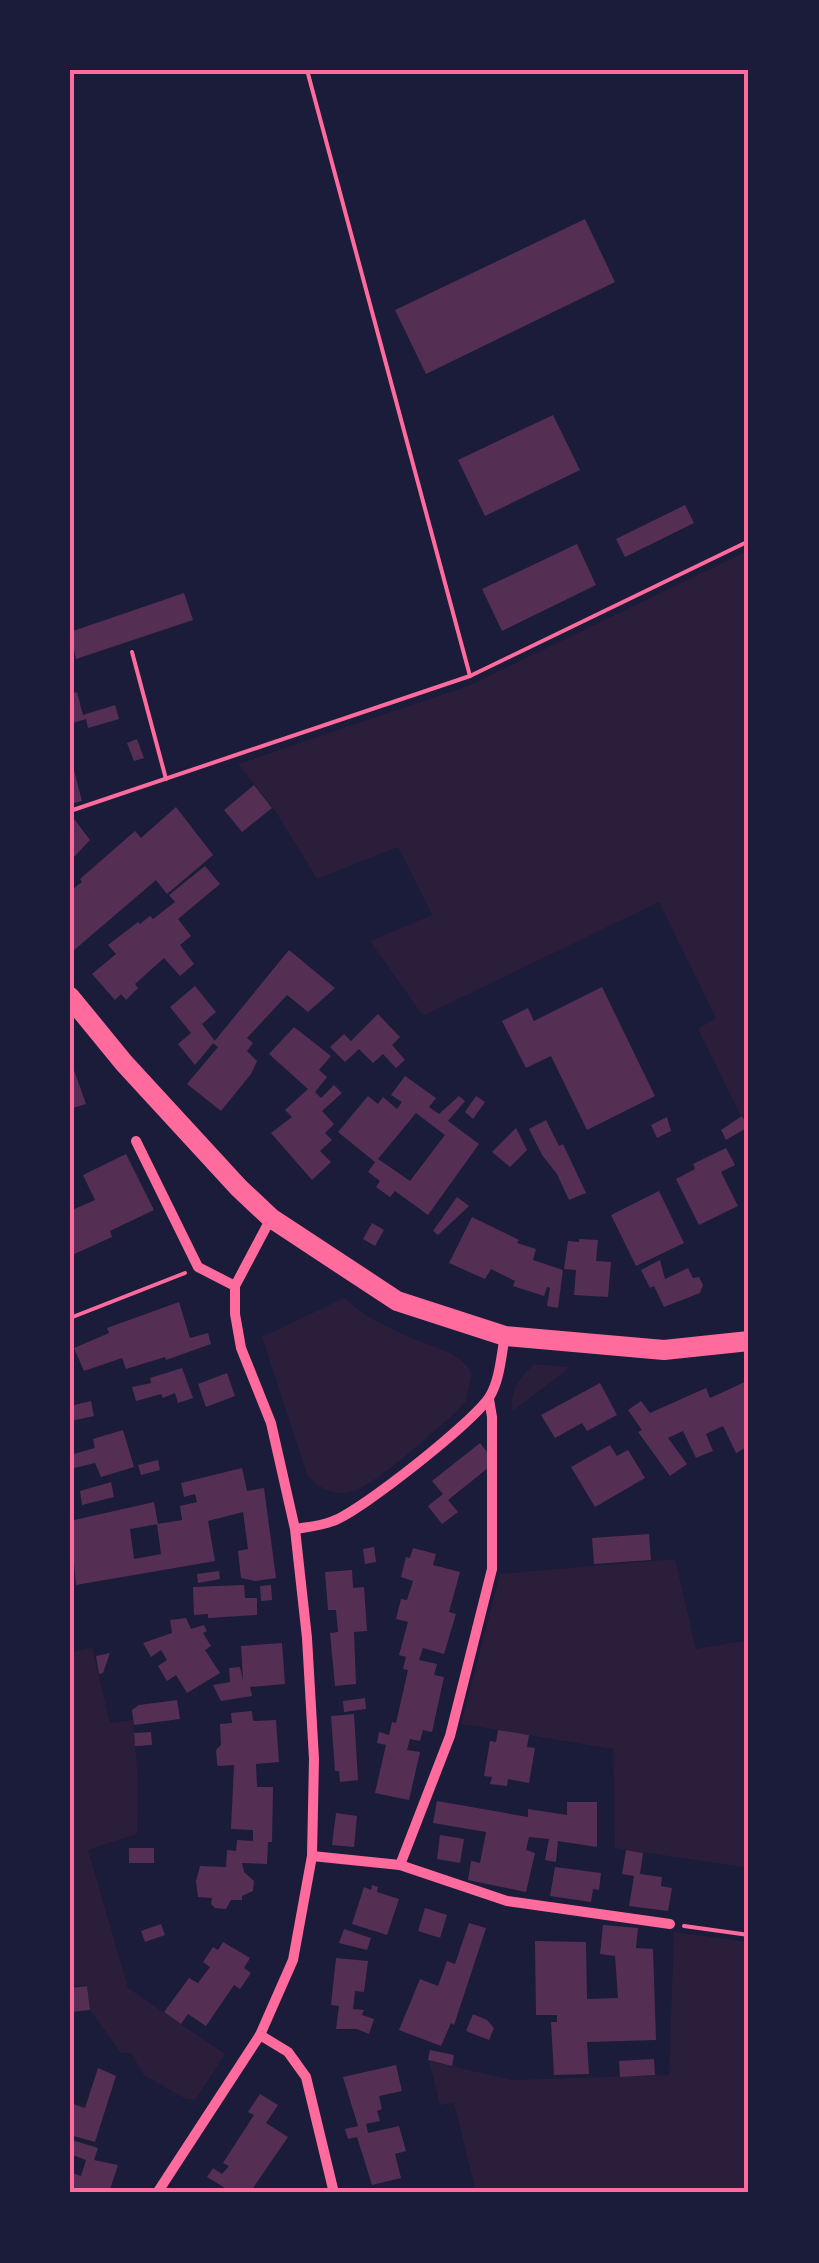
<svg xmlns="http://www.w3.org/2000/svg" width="819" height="2263" font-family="'Noto Sans',sans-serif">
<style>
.green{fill:#2a1e3b}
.building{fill:#542f53;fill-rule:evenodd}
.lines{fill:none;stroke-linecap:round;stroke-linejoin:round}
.path{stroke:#ff6b9d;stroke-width:4}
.minor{stroke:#ff6b9d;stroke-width:10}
.secondary{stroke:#ff6b9d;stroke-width:20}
.neatline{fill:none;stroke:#ff6b9d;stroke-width:4}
</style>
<rect width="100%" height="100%" fill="#1b1b3a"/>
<!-- green -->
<g class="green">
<path d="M749,550V1112L741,1116L698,1029L716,1018L659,902L423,1016L370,941L432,915L398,847L317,879L274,809L238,764L468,686Z"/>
<path d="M344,1298C363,1316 389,1328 412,1338C436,1349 457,1350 472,1373L466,1401L456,1412C435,1430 373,1488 350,1492C333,1496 320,1488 308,1477L262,1337Z"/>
<path d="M534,1364L570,1367L513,1411C508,1391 521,1377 534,1364Z"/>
<path d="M675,1559L696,1649L749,1640V1868L615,1848L613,1749L461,1724L500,1574Z"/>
<path d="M92,1647L110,1723L133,1720L138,1780L137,1834L88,1850L128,1988L225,2054L195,2100L186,2099L144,2075L131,2053H121L90,2010L87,1985L70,1987V1653Z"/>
<path d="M674,1932L749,1942V2193H476L454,2103L440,2105L429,2061L512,2080L669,2075Z"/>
</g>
<!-- building -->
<g class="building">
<path d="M585,219L615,282L426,374L395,310Z"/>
<path d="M553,415L580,470L485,516L458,460Z"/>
<path d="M685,505L694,523L625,557L616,539Z"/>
<path d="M577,544L596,585L502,631L482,589Z"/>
<path d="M184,593L193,620L76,659L70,632Z"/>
<path d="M77,692L83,715L115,705L119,719L88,728L86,719L70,724V694Z"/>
<path d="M137,739L144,758L134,761L127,743Z"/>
<path d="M70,755L82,801L70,804Z"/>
<path d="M254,785L272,808L242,832L224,810Z"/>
<path d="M176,807L213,855L167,894L156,880L73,951L70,948V891L82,882L80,879L135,831L141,838Z"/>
<path d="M75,820L90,840L73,858L70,855V822Z"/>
<path d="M205,866L220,884L178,919L191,936L180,945L194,964L180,976L164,958L135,984L138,988L126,1000L121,994L115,1000L92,974L116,954L108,945L138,922L140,924L150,916L153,919L175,902L169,895Z"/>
<path d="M289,950L335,988L308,1012L287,995L247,1038L253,1043L247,1051L257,1061L251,1074L221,1111L187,1084L218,1047L213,1043Z"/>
<path d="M195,986L216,1012L202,1024L215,1041L195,1065L178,1044L191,1033L170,1007Z"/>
<path d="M602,987L655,1096L587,1130L551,1056L526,1068L502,1021L528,1008L534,1021Z"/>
<path d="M378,1014L400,1037L392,1045L405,1060L396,1068L383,1054L373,1063L359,1049L345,1062L330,1047L344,1034L351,1041Z"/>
<path d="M294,1027L331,1056L319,1070L327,1077L315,1092L321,1098L334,1085L342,1093L322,1111L334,1124L325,1133L332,1140L320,1151L331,1162L312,1180L271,1133L292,1117L285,1110L308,1089L269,1054Z"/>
<path d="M70,1059L86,1104L70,1109Z"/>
<path d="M405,1076L436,1098L429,1107L439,1114L459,1096L465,1101L448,1121L479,1144L428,1215L395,1191L390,1197L376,1187L380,1181L368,1172L375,1162L338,1132L368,1096L378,1104L383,1097L397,1109L402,1102L391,1095ZM416,1113L445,1135L410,1181L378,1159Z"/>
<path d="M476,1096L485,1102L473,1119L465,1112Z"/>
<path d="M742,1116L748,1127L726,1140L721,1130Z"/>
<path d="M667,1117L671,1131L657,1138L651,1125Z"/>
<path d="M546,1120L559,1146L563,1144L586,1193L569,1200L557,1174L542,1155L529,1129Z"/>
<path d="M516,1128L527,1150L510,1167L492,1152Z"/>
<path d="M726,1148L735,1165L721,1172L738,1206L699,1225L676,1179L695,1169L693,1164Z"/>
<path d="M126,1154L154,1210L110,1231L112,1237L70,1256V1211L95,1200L83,1175Z"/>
<path d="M659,1191L684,1243L636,1266L611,1215Z"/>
<path d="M457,1197L469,1206L438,1235L433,1231Z"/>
<path d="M472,1217L519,1240L517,1243L536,1249L533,1260L563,1270L558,1308L547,1306L550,1288L547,1287L544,1296L513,1286L515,1281L491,1269L485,1279L449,1263Z"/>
<path d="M372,1223L384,1230L375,1246L363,1239Z"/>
<path d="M579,1239L598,1240L596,1261L611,1262L608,1297L574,1295L576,1270L564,1269L568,1241L579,1242Z"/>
<path d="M660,1260L665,1279L688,1268L693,1278L699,1277L703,1285L700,1293L664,1307L654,1286L650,1288L641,1270Z"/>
<path d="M179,1302L190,1338L208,1333L211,1344L166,1360L165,1357L126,1369L122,1358L84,1371L74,1348L109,1333L107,1328Z"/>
<path d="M182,1368L193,1398L178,1403L175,1393L163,1398L161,1394L136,1401L132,1387L151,1383L150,1378Z"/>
<path d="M227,1373L235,1396L206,1407L198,1384Z"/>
<path d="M747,1381L749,1425L744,1427L749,1446L736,1453L723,1426L706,1434L713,1451L696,1458L683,1431L668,1438L687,1464L670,1476L638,1432L642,1430L628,1410L641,1401L650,1413L706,1388L710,1398Z"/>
<path d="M600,1383L617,1415L587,1431L582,1423L555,1438L541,1415Z"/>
<path d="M91,1401L94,1416L71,1421L70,1406Z"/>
<path d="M123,1430L134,1467L101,1477L95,1463L70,1469V1455L95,1448L93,1439Z"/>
<path d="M480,1443L488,1453V1468L448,1500L458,1512L442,1524L428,1506L443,1494L432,1481Z"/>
<path d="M610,1445L617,1456L628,1450L645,1478L595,1507L571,1467Z"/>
<path d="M158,1460L160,1470L141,1475L138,1465Z"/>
<path d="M242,1468L247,1491L264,1488L276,1578L255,1581L241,1578L238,1551L248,1549L243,1512L208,1521L215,1561L76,1585L70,1521L154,1502L158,1524L130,1529L134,1559L161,1554L157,1524L182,1520L180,1506L197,1502L195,1494L184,1497L181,1483Z"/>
<path d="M111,1482L114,1497L82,1505L80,1491Z"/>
<path d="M649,1534L651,1560L594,1564L592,1538Z"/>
<path d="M374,1547L376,1562L365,1564L363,1549Z"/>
<path d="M413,1548L436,1554L433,1565L460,1572L449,1612L456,1614L444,1654L423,1648L419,1660L437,1664L434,1675L444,1677L432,1732L423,1730L420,1741L410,1739L407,1750L420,1752L409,1800L375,1793L386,1745L377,1743L379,1732L389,1735L392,1722L396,1723L408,1670L403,1669L406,1657L399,1655L408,1622L396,1619L401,1599L407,1600L413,1581L401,1577L406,1557L410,1558Z"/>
<path d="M352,1570L353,1588L364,1587L367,1631L354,1632L356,1684L335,1686L330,1633L338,1632L336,1610H328L325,1572Z"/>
<path d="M219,1571L220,1579L198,1583L197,1574Z"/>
<path d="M244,1585L245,1598H257V1615L208,1618V1614L194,1615L193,1587Z"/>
<path d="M271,1585L272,1600L261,1601L260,1586Z"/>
<path d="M186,1618L191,1629L204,1625L207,1631L203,1633L211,1646L205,1650L220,1673L187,1693L176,1675L167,1681L158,1666L167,1660L161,1650L151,1657L143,1643L172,1633L170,1620Z"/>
<path d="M282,1643L285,1684L250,1687L252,1696L221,1701L213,1685L230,1682L229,1668L240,1667L243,1681L241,1646Z"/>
<path d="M110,1653L103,1673L99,1674L96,1656Z"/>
<path d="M365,1698L366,1709L344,1712L343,1701Z"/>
<path d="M177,1700L180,1719L134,1725L132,1710L139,1705Z"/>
<path d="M252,1711L253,1721L276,1720L279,1762L256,1764L257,1787H273L272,1842H268L267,1864L242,1863L244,1872L254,1881L253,1891L242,1896V1900H231L226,1909L215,1908L211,1904L212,1898L198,1897L196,1881L200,1866L226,1867L227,1850L236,1851L237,1840L253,1841V1830L231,1829L234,1765L218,1766L217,1763L216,1750L221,1745L220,1724L232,1723L231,1713Z"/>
<path d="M354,1714L358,1780L340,1782L339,1771H335L331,1716Z"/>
<path d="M498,1730L529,1735L527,1747L535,1748L529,1783L508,1779L507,1786L490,1784L492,1777L484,1776L490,1741L496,1742Z"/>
<path d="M151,1732L152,1745L135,1746L134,1733Z"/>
<path d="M437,1801L528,1817V1809L567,1815V1802H597V1847L558,1841L556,1862L545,1860L549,1839L529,1837L526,1850L535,1853L526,1892L468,1880L471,1861L480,1863L486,1832L433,1823Z"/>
<path d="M336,1813L357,1816L354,1847L332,1845Z"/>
<path d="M440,1835L464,1839L460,1863L437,1859Z"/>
<rect x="129" y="1848" width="25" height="15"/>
<path d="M626,1850L643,1853L640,1874L662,1877L661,1886L672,1888L668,1911L629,1906L634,1876L622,1874Z"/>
<path d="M555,1867L601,1873L599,1890L593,1889L591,1902L550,1896Z"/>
<path d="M372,1885L378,1887L377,1892L399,1899L387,1935L352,1924L364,1887L371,1890Z"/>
<path d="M425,1908L447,1915L440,1938L418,1931Z"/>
<path d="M469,1923L486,1928L454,2025L451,2023L441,2046L399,2030L420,1979L438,1986L447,1961L455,1964Z"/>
<path d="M161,1924L165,1935L145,1942L141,1931Z"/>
<path d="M603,1925L638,1928L636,1948L653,1949L656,2040L587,2042L589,2074L554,2075L551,2022H557V2015H536L535,1941L586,1942L587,1999L618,1998L615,1956L600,1954Z"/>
<path d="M344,1929L371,1938L367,1950L339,1943Z"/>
<path d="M223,1942L250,1958L244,1968L251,1973L240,1989L234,1985L206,2026L188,2014L181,2024L164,2012L189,1978L198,1983L210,1967L203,1962L213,1947L218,1950Z"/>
<path d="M336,1958L368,1961L364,1992L355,1991L353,2009L364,2010L362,2015L374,2019L369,2034L357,2029H336L339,2006L331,2005Z"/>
<path d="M87,1986L90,2010L70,2012V1988Z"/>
<path d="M473,2014L487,2020L494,2028L489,2040L466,2031Z"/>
<path d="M430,2050L454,2055L452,2066L428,2060Z"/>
<path d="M654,2059L655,2075L620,2077L619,2061Z"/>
<path d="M396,2065L402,2091L379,2096L382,2109L377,2111L380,2121L366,2124L368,2133L399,2126L406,2151L395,2154L401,2178L372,2185L357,2137L348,2139L345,2129L358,2126L343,2077Z"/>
<path d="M98,2068L116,2076L95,2142L70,2135V2103L85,2108Z"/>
<path d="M260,2094L278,2105L266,2123L288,2137L251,2191L255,2193H222L225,2188L207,2177L213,2168L222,2174L229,2166L223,2163L254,2115L248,2112Z"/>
<path d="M72,2140L98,2148L94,2160L118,2165L109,2193H70L73,2173L81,2176L86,2160L70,2154Z"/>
</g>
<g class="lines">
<!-- path -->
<g class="path">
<path d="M307,70L470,676"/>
<path d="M132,652L166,779"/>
<path d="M70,811L470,676L749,541"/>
<path d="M70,1318L185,1273"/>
<path d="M684,1926L749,1935"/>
</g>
<!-- minor -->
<g class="minor">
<path d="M136,1141L198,1267L235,1286"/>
<path d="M295,1529C307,1527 321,1526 333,1521C361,1511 475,1421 490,1396C500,1379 501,1356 505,1336"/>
<path d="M312,1856L400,1865L507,1901L670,1924"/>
<path d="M400,1865L450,1736L492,1569V1417L489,1399"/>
<path d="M260,2035L288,2052L306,2077L334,2193"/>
<path d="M157,2193L260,2035L293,1960L312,1856L314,1759L307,1638L295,1529L271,1423L241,1348L235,1314V1286L271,1218"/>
</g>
<!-- secondary -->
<path class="secondary" d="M70,997L124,1063L239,1188L271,1218L397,1301L505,1336L664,1350L749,1341"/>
</g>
<!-- border -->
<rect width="819" height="2263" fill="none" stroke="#1b1b3a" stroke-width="145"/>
<rect x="72" y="72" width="674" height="2118" class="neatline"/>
</svg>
